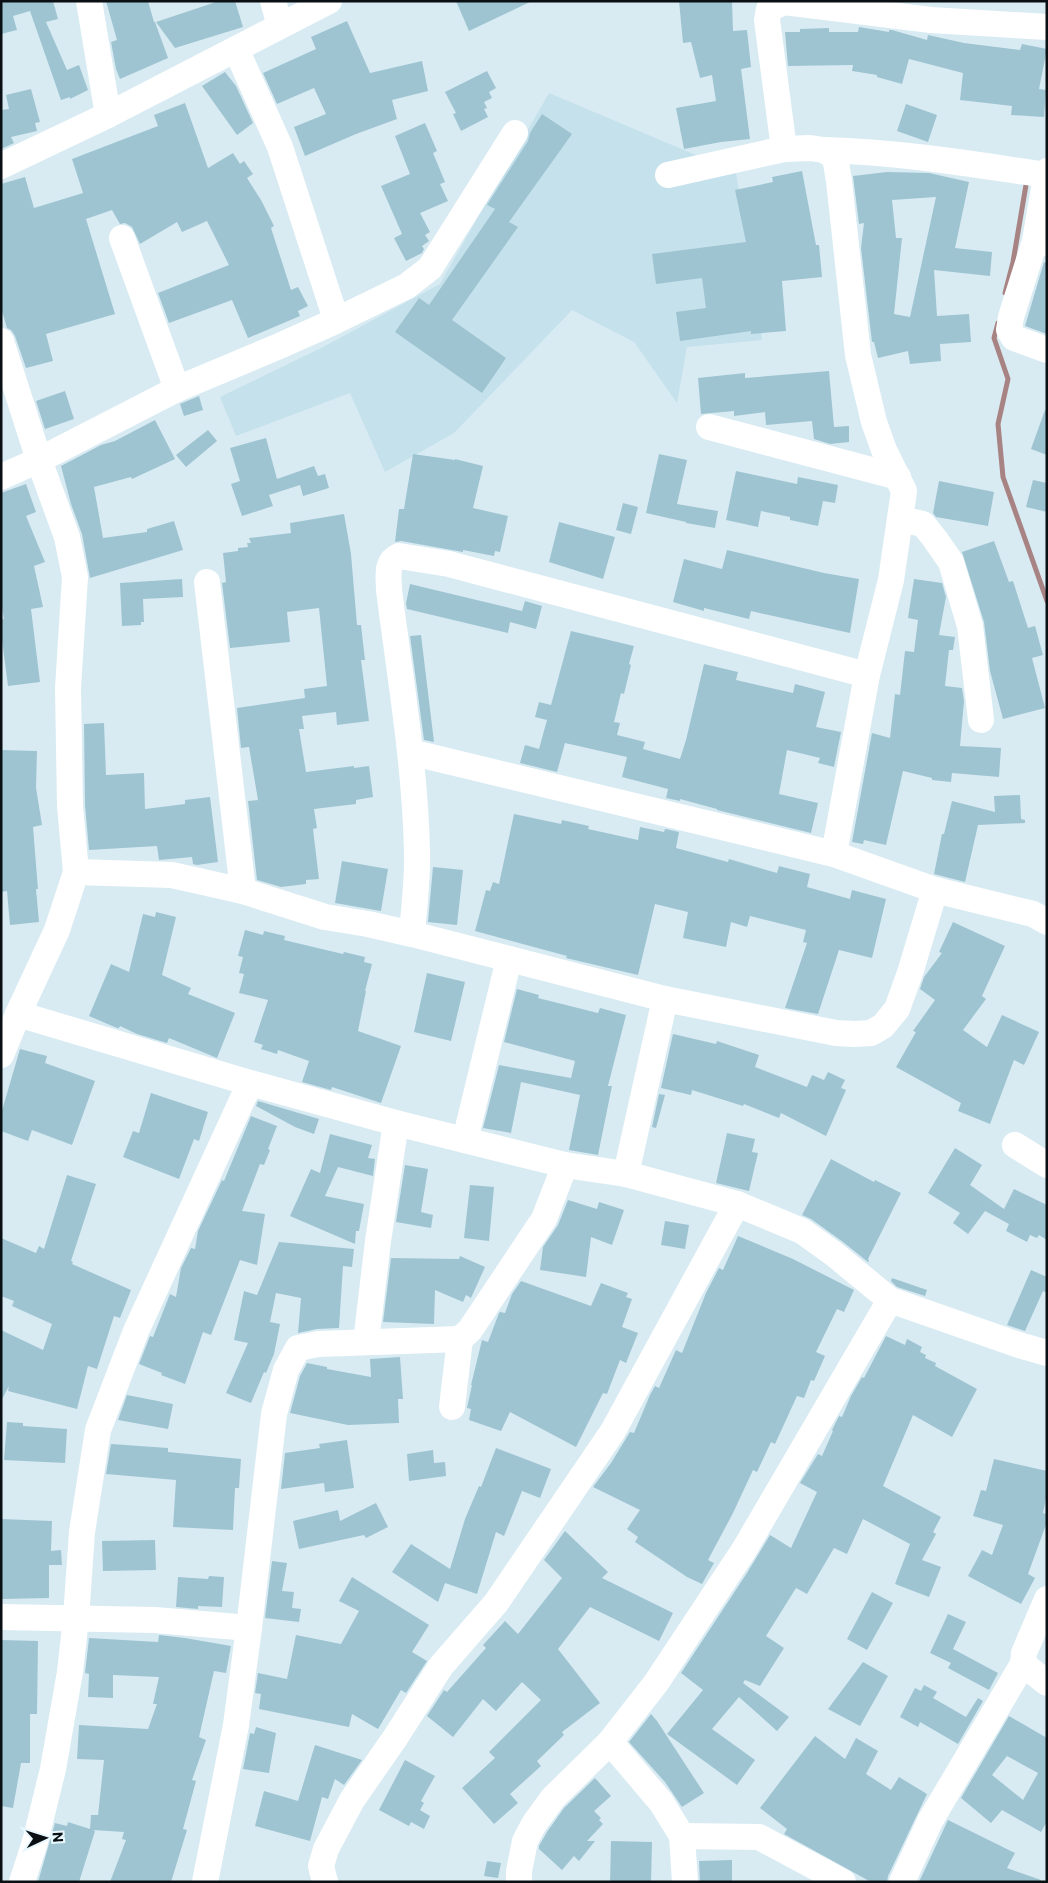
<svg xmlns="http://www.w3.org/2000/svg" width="1048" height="1883" font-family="Commissioner,sans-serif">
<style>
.built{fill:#c5e1ec}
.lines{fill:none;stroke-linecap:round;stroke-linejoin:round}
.stream{stroke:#a88383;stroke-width:5}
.building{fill:#9ec4d2;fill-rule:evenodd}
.minor{stroke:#fff;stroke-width:26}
</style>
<rect width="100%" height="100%" fill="#d8ebf3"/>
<!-- built -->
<path class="built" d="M549,93L736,172L762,340L687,347L677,403L634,342L572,310L454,433L385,472L350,393L236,436L220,397L323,347L440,284Z"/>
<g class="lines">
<!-- stream -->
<g class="stream">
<path d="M1005,293L1013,262L1027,179"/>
<path d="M998,323L994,338L1008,379L998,424L1003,477L1047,601"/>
</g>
</g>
<!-- building -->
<g class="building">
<path d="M1,1H53L58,19L46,22L67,70L79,65L88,90L70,99V97L61,100L30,11L13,16L17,30L1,34Z"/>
<path d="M106,1H148L154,22H155L168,58L120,79L116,69L111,42L117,40Z"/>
<path d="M219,1H235L243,27L175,48L156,22Z"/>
<path d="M456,1H532L469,31Z"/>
<path d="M679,1H732L733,31L747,30L751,67L741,69L750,139L721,142L684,149L676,108L716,101L712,75L700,78L691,42L683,43Z"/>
<path d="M347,21L370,73L422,61L428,91L392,100L397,119L356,134L305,156L294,127L326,114L314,88L277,104L263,73L316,49L311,37Z"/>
<path d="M859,27L889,32V30H892L927,40L928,35L964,43L1020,50L1022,44L1047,49L1039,89L1046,90L1044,117L1011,115L1012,106L960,100L963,73L909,59L902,84L877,77V75L852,71L853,65L788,66L785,32H800V29L829,28V32H858Z"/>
<path d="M487,71L496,88L489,92L492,98L484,102L487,108L484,109L488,117L461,131L453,114L456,113L445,92Z"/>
<path d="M225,72L236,86L253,123L237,135L202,86Z"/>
<path d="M31,89L40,122L35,123L37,131L11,137L14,143L1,149V110L9,109L6,95Z"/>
<path d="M185,103L208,168L233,153L240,164L244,161L253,174L247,178L261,200L274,226L271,228L291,290L298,287L308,306L298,311L300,316L248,338L232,300L169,323L158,293L229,265L207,221L182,232L177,222L140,244L132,227L125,223L120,224L112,210L86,219L115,314L46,334L53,361L26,368L15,336L11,330L7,328L1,307V184L25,177L34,208L83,193L72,159L158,126L154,115Z"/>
<path d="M906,104L937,115L928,142L897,131Z"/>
<path d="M542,114L572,134L509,222L518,227L452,320L506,358L482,393L395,332L419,298L429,305L495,209L487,205L528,141L530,133Z"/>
<path d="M425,123L437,151L433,153L445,182L440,184L448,201L420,213L430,232L425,235L429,241L422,246L424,249L422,253L406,261L394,238L402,234L381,186L410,174L395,136Z"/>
<path d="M802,171L816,245H819L822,277L782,281L786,331L751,334V331L680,341L676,312L706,308L702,278L656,284L652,254L746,242L735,190L773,182L772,177Z"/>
<path d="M887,172L929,173L969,182L955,248L992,252L990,276L934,270L937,316L969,314L971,342L940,344L941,361L910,364L908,351L878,358L874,342H872L861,248L864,223L859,224L853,176ZM936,197L910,317L894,314L902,238H896L892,200Z"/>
<path d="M1044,262L1047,263V334L1025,326Z"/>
<path d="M829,371L834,427L849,426V442L830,444L814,439L812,421L766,425L765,412L734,416V411L701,414L698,378L745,373V378Z"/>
<path d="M65,391L74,419L45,429L36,401Z"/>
<path d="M199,396L203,410L184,416L180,404Z"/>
<path d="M1045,410L1047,411V455L1031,449Z"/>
<path d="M155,420L175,459L132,479L131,477L94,487L103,538L147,532V529L174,521L183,550L90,578L82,534L71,504L61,466L101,445L115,441Z"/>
<path d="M208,430L217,441L186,467L176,455Z"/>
<path d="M266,438L277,479L314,466L318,476L325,474L329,488L303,496L300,485L269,495L273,506L242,516L231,484L240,481L230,448Z"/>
<path d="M413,454L455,460V459L483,466L473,508L508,516L500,552L495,551L494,556L463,550V552L401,541L395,542L399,509H404Z"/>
<path d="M659,454L687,460L677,504L718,511L715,528L686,523V522L646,513Z"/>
<path d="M736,471L797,484L798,477L838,485L835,503L823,501L818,526L790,520V517L761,511L758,527L726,520Z"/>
<path d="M1033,480L1047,483V512L1026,507Z"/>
<path d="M939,481L994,492L988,526L936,517L933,513Z"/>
<path d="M26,484L36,512L26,516L45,562L34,566L43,607L31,609L40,682L8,686L1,632V619H4L1,601V493Z"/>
<path d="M623,503L638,507L631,534L616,530Z"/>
<path d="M344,514L351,554L357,625H361L365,660H361L369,721L337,725L336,712L302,716L304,729H299L306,772L354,766V768L369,766L373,797L356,800V804L314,809L317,828L313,829L319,879L306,880V884L281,887L257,880L248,801L258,800L249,747L241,748L237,708L305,698L304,689L327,686L319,608L287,612L290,642L230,648L222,583L226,582L223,553L238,551V548L248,547L247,543H251L249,538L291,533L290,523Z"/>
<path d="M559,522L615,537L603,579L549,562Z"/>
<path d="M994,541L1009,582L1013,581L1028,628L1035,626L1043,655L1032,658L1045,708L1003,719L990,671L984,622L962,552Z"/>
<path d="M727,550L824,573L859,579L850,633L751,611L749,619L704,608V611L673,602L684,559L722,569Z"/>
<path d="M182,579L183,597L143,599L144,622H141V625L122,626L120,583Z"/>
<path d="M914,579L942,583L946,597L939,635L955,637L953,650H949L945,686L962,688L964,701L960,746L1001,748L999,777L952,773L951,782L932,780V778L903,771L886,845L864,840L863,844L852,842L872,733L890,738L895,694L900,695L905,651L914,652L918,620L908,618Z"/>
<path d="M410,584L522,611L525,601L542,606L536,629L510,622L508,633L407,609L406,603Z"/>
<path d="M571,631L634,646L629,664L631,665L624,694L621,693L614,722L620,723L617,735L645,742L643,749L680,759L686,740L704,664L738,672L736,680L793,693L795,684L825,692L816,727L841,732L834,767L818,763L820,758L787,750L779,794L818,803L811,833L717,810V809L680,799V801L666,798L668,789L622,777L627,757L565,743L557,772L520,763L525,745L539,749L547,720L535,717L539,702L551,705Z"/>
<path d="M421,635L434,742L424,740L410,636Z"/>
<path d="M104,723L106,775L144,773L145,809L185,804V800L210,797L218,862L197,865L193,864L192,857L159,860L157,846L89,850L85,805L84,724Z"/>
<path d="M1,750L37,751L36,788L42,825L33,827L38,889H36L39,922L10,925L7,891L1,892Z"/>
<path d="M1020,795L1021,819L1025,820V823L978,825L965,882L934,874L942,834H944L952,801L995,812L994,796Z"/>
<path d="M514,814L561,824L562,820L589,826L588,829L638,840L640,827L664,832L665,829H666L679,832L676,848L728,862L729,859L777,873L779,866L810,874L807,887L850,899L852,890L886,899L872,958L839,950L818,1014L785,1008L807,943L803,942L806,930L750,916L747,927L731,922L726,947L683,938L688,912L655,904L638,975L566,958L567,956L475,931L486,890L490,891L493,882L499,884Z"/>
<path d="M342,861L388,869L381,911L335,903Z"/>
<path d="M433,867L463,870L457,925L428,922Z"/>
<path d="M156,912L176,917L162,975L191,988L188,994L235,1013L217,1058L169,1038L167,1043L137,1034L120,1026L119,1028H117L89,1016L111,964L129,972L143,914L155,917Z"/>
<path d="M953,922L1005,946L982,996L986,999L963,1030L987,1047L1002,1015L1039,1032L1024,1065L1014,1060L990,1124L958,1111L961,1103L896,1067L916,1032L913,1031L935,1000L920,989L924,977L942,953L939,952Z"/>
<path d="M245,930L263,935L264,931L285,936L284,940L343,954L344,952L365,957L364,962L372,964L365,991H366L358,1031L401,1046L381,1103L332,1087L331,1090L302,1082L309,1061L278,1050L277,1054L261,1049L263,1045L254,1042L268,1000L239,993L244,974L239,973L243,957L238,956Z"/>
<path d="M427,973L465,982L451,1041L414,1032Z"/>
<path d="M517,989L539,995L538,998L598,1013L600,1008L626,1015L608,1086H612L598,1155L569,1150L580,1095L521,1082L511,1133L483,1128L499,1065L571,1078L575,1061L504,1042Z"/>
<path d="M673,1034L716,1044L717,1041L759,1055L755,1067L807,1087L812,1075L824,1080L828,1072L845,1080L841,1088L846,1090L826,1136L781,1113L779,1118L744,1104L743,1106L692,1090L691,1095L661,1088Z"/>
<path d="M20,1049L47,1056L45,1063L95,1081L72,1145L32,1130L28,1141L1,1131V1114Z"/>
<path d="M151,1093L208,1112L199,1141L194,1139L179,1179L123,1157L133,1131L139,1133Z"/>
<path d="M659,1094L665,1095L656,1128L652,1127Z"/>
<path d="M258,1101L319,1119L314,1134L295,1127L256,1106Z"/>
<path d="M251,1116L277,1126L268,1149L270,1150L264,1165L260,1164L242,1211L265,1214L257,1265L240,1260L211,1335L203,1332L185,1384L161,1375L162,1373L139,1364L150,1336L153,1337L170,1294L176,1297L181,1268L191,1248L195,1249L198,1231L222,1180L224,1181Z"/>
<path d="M727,1133L755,1139L752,1152L758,1153L749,1191L716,1183Z"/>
<path d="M330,1134L372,1145L368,1158L375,1159L373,1176L338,1167L325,1196L364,1204L359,1231H356L355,1244L290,1216L311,1169L320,1173Z"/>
<path d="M955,1148L982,1165L970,1185L1004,1209L1014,1189L1047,1205V1240L1039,1235L1037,1238L1030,1235L1027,1242L1006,1231L1009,1224L985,1211L968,1234L953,1223L960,1213L928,1193Z"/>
<path d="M831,1159L874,1182L875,1180L901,1193L868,1259L869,1261L868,1262L843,1242L811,1219L802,1215Z"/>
<path d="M405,1165L428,1169L421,1212L433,1215L431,1228L396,1222Z"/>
<path d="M67,1175L96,1184L71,1261L73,1262L72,1264L131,1290L120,1318L114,1316L97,1369L88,1366L77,1409L8,1391L9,1386L1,1401V1330L43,1350L52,1324L12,1306L14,1301L1,1296V1238L36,1253L39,1246L44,1249Z"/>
<path d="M470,1185L494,1187L489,1241L464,1238Z"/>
<path d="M568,1200L597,1209L599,1202L624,1210L612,1245L591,1237L586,1277L540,1270L543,1247L558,1225Z"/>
<path d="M665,1221L689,1225L685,1249L661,1245Z"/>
<path d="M738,1236L793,1259L854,1290L844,1312L837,1309L816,1352L825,1356L814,1381L811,1380L804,1398L797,1396L775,1444L771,1442L757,1472L753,1470L733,1513L708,1560L714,1563L702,1584L687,1577L635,1542L638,1537L627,1529L640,1510L593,1487L611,1463L630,1432L634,1433L650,1395L655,1386L659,1388L676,1350L682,1353L706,1293L719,1268L723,1270Z"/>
<path d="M279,1242L354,1249L352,1267L343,1266L339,1328L317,1329L298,1333L301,1298L276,1293L270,1322L280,1324L274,1354L266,1373L264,1372L251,1403L226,1393L248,1343L234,1340L244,1291L257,1295Z"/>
<path d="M460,1256L485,1267L471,1298L466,1295L463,1302L435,1290L434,1324L383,1322L391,1258L459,1259Z"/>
<path d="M1031,1270L1047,1277V1293L1043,1291L1025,1331L1007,1325Z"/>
<path d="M892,1278L927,1290L925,1296L897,1287L891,1281Z"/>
<path d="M521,1281L591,1306L601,1283L628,1293L626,1297L632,1299L622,1327L638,1333L626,1363L620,1360L607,1394L603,1393L576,1447L510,1412L501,1431L469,1420L471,1409L467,1408L472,1385H471L482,1340L488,1342L499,1313L500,1312L505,1313L512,1294Z"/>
<path d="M886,1336L905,1345L907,1339L922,1347L920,1352L926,1355L925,1358L936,1363L935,1366L977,1389L952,1437L913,1415L883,1486L941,1517L933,1532L936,1534L922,1560L941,1567L929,1597L895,1584L910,1544L863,1519L847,1554L834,1548L807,1594L796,1588L766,1636L784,1648L760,1686L745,1680L743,1683L789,1717L777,1731L739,1697L712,1729L755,1760L737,1785L667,1734L703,1690L681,1673L747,1573L770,1535L791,1548L817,1492L800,1483L818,1454L822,1456L833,1431L832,1430L839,1416L842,1417L851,1396L862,1377L864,1378Z"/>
<path d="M400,1357L403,1399H398L399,1423L348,1425L290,1413L300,1376L307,1363L327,1367V1369L371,1377L370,1359Z"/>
<path d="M127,1395L173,1404L168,1429L118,1420Z"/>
<path d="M7,1422L23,1423V1426L67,1429L65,1463L4,1460Z"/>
<path d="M347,1440L354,1488L325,1492L324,1483L281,1489L285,1453L320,1448L319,1444Z"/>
<path d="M111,1444L168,1448V1452L241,1459L239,1488H235L233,1530L173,1527L176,1480L106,1474Z"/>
<path d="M496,1448L551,1469L540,1498L522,1491L504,1536L496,1532L477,1594L445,1583L438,1602L392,1572L411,1544L450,1569L465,1519L479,1486L481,1487Z"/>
<path d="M433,1450L434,1463L445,1462L446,1476L409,1481L407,1454Z"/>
<path d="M994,1459L1047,1471V1494L1043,1513L1047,1514V1522L1028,1574L1035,1578L1021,1604L968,1576L982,1550L992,1555L1003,1525L973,1516L981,1490L986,1491Z"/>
<path d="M376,1503L388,1527L366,1538L364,1535L299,1549L293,1521L338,1510L340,1521Z"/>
<path d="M1,1519L52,1521L51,1551L61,1550L62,1565H49V1598L1,1599Z"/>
<path d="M565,1531L608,1572L602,1578L673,1613L659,1641L590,1607L558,1649L600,1703L562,1732L564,1735L537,1761L541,1766L510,1794L518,1803L494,1824L462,1788L495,1758L489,1752L541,1700L522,1682L496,1711L483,1699L453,1737L427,1716L444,1690L447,1692L486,1648L483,1645L505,1621L518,1634L562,1578L544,1560Z"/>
<path d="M155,1540L156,1570L103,1571L102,1541Z"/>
<path d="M272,1561L287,1563L282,1591L294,1592L292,1608L301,1609L299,1622L265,1618Z"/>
<path d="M209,1576L224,1577L222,1607L198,1606V1609L176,1607L178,1577L208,1579Z"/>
<path d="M352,1577L429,1625L412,1652L427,1661L406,1693L401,1690L378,1729L352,1714L349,1727L259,1709L261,1694L255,1693L258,1673L287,1679L296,1635L341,1644L359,1611L339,1601Z"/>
<path d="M872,1592L893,1603L867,1650L847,1639Z"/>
<path d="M948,1614L966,1622L953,1649L998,1673L989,1690L948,1668L951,1663L930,1653Z"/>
<path d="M159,1635L185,1638L231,1646L226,1673L214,1671L199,1737L206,1740L192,1780L196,1781L183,1829L187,1830L171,1882H110L126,1840L122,1839L124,1832L93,1830L95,1831L79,1882H38L55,1823L67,1826L68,1822L90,1829L91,1815H98L104,1760L77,1759L79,1725L148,1729L157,1704H153L159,1677L113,1675V1698L88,1697L89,1674L85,1673L89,1638L158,1642Z"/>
<path d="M1,1640L38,1641L37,1714H30V1763H21L13,1808L1,1806Z"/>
<path d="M863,1662L888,1676L860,1726L828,1709Z"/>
<path d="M924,1685L937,1692L933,1698L966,1717L978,1698L983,1701L958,1744L920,1722L918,1727L900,1717L915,1688L921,1691Z"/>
<path d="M651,1714L657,1721L704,1793L682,1807L665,1782L629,1742Z"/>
<path d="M1009,1716L1047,1738V1821L1041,1832L1002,1810L991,1823L961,1798ZM1007,1756L1038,1773L1023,1800L992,1775Z"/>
<path d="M256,1727L276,1733L269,1773L243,1769L250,1733L254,1734Z"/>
<path d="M815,1736L845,1759L856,1738L878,1751L866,1774L891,1790L899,1777L927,1794L888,1876L887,1882H871L784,1834L787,1829L760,1808Z"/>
<path d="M315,1745L362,1760L344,1785L335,1779L328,1799L322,1797L310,1841L255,1826L264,1791L298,1801Z"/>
<path d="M405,1760L435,1776L421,1801L424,1803L420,1810L430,1816L424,1829L411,1822L409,1826L379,1810Z"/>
<path d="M595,1778L611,1796L594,1811L601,1818L599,1820L603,1824L587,1841H595L579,1861L574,1856L562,1870L539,1849V1846L547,1832L564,1808Z"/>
<path d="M948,1820L1015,1853L1007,1868L1041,1880V1882H919Z"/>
<path d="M611,1841L652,1842L651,1882H610Z"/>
<path d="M732,1860V1882H700L699,1861Z"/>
<path d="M487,1861L501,1863L498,1878L484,1876Z"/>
</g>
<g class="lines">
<!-- minor -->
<g class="minor">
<path d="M89,1L108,115"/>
<path d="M273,1L280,26"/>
<path d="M784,149L767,20L769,9L784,2L931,20L1047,27"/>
<path d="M824,150C899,152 972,164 1046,175"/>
<path d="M1,166L108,115L329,1"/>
<path d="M668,175L784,149L810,148L824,150L835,157L839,181L858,355L874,422L884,450L904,491L891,580L867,675L834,854"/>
<path d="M122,238L177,389"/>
<path d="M1035,241L1047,171"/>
<path d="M1047,243L1035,241L1011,317L1009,330L1014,338L1047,350"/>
<path d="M331,323L407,286L430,268L515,133"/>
<path d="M1,341L39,460L67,537L75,577L68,688L70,806L76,872L57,930L18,1014L1,1055"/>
<path d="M709,427L898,477"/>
<path d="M1,477L39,460L177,389L277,347L331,323L334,317L333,310L280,147L236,49"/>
<path d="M900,519L923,524L935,539L951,562L970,626L981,720"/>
<path d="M207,582L243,891"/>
<path d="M410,752L834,854L935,890L1033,914L1047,922"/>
<path d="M76,872L172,875L243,891L325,917L368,924L412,934L665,999L836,1033L854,1034L871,1033L883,1026L897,1009L910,973L935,890"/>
<path d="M412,934C414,907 418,878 417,851C415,764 400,677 389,590C389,577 385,562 399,556L449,564L867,675"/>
<path d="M18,1014L250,1083L396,1123L565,1165L626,1174L737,1204L802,1231L834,1254L890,1300L1019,1345L1047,1353"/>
<path d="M465,1140L509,959"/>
<path d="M1015,1145L1047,1165"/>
<path d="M626,1174L665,999"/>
<path d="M366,1342L378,1241L396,1123"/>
<path d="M452,1407L460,1339L470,1330L544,1219L565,1165"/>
<path d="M1047,1599L1024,1653L1023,1664L1047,1683"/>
<path d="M1,1617L155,1620L249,1628"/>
<path d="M610,1742L661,1802L682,1836L685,1882"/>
<path d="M682,1836L759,1837L843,1882"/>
<path d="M22,1882L35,1842L53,1769L70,1672L76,1618L82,1532L98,1430L136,1331L250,1083"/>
<path d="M205,1882L236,1725L249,1628L274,1414L286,1370L298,1348L318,1344L460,1339"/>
<path d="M325,1882L321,1866L326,1849L352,1800L395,1738L441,1666L496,1603L613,1431L737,1204"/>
<path d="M519,1882V1871L525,1841L534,1824L553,1798L610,1742L656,1683L744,1550L890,1300"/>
<path d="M902,1882L930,1821L1023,1664"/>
</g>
</g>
<!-- border -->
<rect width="1048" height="1883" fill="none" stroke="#090f12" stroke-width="5"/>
<!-- north arrow -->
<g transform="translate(45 1838) rotate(86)" stroke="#e8f8fe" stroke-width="4" paint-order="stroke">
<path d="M0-4L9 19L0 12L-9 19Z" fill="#090f12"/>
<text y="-8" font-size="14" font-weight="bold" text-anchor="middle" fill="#090f12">N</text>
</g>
</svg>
